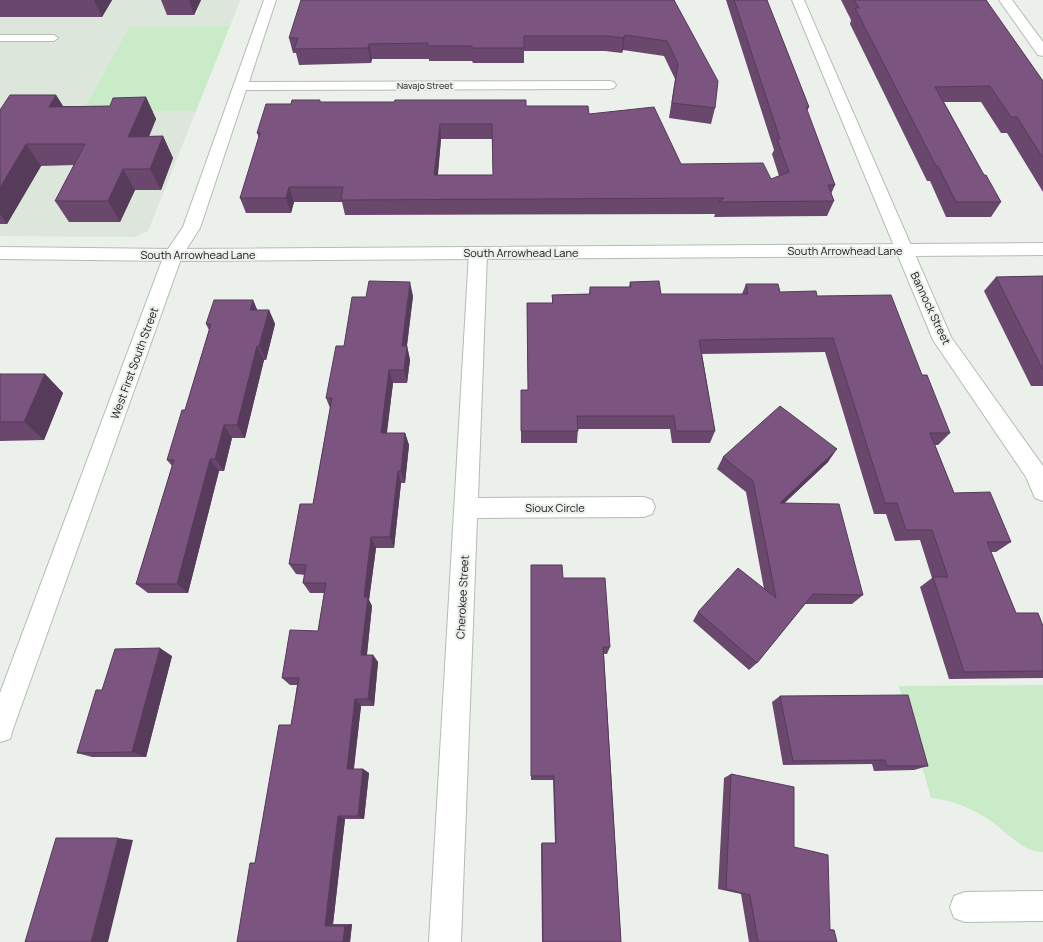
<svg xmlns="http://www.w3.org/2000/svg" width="1043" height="942" font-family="Manrope,sans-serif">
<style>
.built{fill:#dce6db}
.green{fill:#caebc8}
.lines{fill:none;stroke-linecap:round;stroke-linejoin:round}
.service-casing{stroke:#b6bbb6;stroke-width:2}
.minor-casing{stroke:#b6bbb6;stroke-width:2}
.tertiary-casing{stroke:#b6bbb6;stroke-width:2}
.service{fill:#fff;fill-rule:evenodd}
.minor{fill:#fff;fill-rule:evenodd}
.tertiary{fill:#fff;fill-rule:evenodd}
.wall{fill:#6a486e;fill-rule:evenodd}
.shaded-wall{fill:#563b5a}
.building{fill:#7b5480;stroke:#563b5a;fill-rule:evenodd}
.labels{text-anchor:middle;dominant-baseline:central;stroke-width:4;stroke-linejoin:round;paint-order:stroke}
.far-street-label{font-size:9px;fill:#151615;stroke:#ebf0eb}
.street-label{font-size:11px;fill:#151615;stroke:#ebf0eb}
</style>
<rect width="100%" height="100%" fill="#ebf0eb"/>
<!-- built -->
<path class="built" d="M0,0H240L230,26L129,27L83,111H196L148,231L136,237L0,236Z"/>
<!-- green -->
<g class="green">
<path d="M230,26L196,111H83L129,27Z"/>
<path d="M1043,685V852C1022,852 1007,832 991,821C974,809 952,800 931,798L899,686Z"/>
</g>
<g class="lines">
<!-- service casing -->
<g class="service-casing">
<path id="service" d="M0,35H54L58,38L54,41H0Z"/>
</g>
<!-- minor casing -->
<g class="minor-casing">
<g id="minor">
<path d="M264,0H276L249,82L609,81L614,82L616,85L614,88L609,89L246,90L200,228L182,256L13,729L10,739L0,742V693L164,255L183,227Z"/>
<path d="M792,0H804L951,337L1043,466V501L1035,498L1026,477L933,340Z"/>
<path d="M999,0H1012L1043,42V56L1038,55Z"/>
<path d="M478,247L484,249L487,253L478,498L644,497L652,500L655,507L652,514L644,517L477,518L461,942H429L469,253L472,249Z"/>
<path d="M1043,891V921L965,922L954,918L950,907L954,896L965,892Z"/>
</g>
</g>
<!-- tertiary casing -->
<g class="tertiary-casing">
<path id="tertiary" d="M1043,243V255L173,261L0,259V247L173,249Z"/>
</g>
<!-- service -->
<use href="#service" class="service"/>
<!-- minor -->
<use href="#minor" class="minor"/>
<!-- tertiary -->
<use href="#tertiary" class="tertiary"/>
</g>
<!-- wall -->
<g class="wall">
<path d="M0,0H112L102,17H0Z"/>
<path d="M161,0H201L194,15H167Z"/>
<path d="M674,0L715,108L711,124L669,118L675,79L664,56L623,50L622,53L605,51H524V63H473L472,61H429V59H372L371,63L299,65L296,53H293L289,38Z"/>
<path d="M726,0H767L809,107L807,111L835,185L831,194L834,201L827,216L714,217L715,214L345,215L342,202H294L291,213H246L240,198L259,138L257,133L291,104L321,102L526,106L589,114L681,164L771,179L779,176L772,154L774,150ZM441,139H492L493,175H438Z"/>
<path d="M841,0H986L1043,81V192L1007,133H1001L981,102H944L984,175L1001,202L991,217H946L930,181H927L850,24L851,20Z"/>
<path d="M56,95L63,106H110L146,97L156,119L149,137L163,136L173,158L161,190H135L120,222H69L55,201L74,165L41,166L7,224H0V110Z"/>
<path d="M1043,276V386H1031L984,291L996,277Z"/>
<path d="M630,282L661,294H742L746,284L780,292L817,296L922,375L950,433L938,445H935L954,493L1011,542L996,552H991L1016,613L1043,626V678L949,679L920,587L932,578L920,540L895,541L886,514H874L825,352L702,354L715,431L710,443H672L670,429H578L577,443H521V390H528L527,303H552V295L589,294L590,287H629Z"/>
<path d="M413,296L407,346L410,360L407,383H393L387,433H405L409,445L405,483H401L394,548H376L369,600L372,606L367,655H373L378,662L374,706H361L354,769H363L369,773L364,819H345L333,924H352L350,942H237L255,863L291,725L297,685H290L282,678L318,631L324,593H310L303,583L305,575L296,574L289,564L313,504L330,408L326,398L344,346Z"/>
<path d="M253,300L257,310H269L275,324L266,360H264L245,438H232L224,471H219L188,593H148L136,584L172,466L167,460L185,410L209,330L206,324Z"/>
<path d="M0,374H45L63,393L44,440L0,441Z"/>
<path d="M723,457L828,462L784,503L863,595L852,604H805L757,663L749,670L693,621L698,612L764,589L746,492L717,469Z"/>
<path d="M531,575L563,578L610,647L607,654H604L621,942H542L541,844L542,843H555L553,780H531Z"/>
<path d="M172,656L146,757H92L77,753L102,690Z"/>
<path d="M780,696L928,766L914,770L874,771L872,764L783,765L772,702Z"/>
<path d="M731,774L794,847L830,929L834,930L837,942H749L741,894L718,889L724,778Z"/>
</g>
<!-- shaded-wall -->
<g class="shaded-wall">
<path d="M94,0H112L102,17Z"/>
<path d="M189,0H201L194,15Z"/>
<path d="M625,35L623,50L622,53L623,38Z"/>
<path d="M369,44L372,59L371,63L368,48Z"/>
<path d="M56,95L69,116L49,107Z"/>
<path d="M146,97L156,119L139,158L128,137Z"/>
<path d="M440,124L441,139L436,191L434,175Z"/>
<path d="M163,136L173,158L161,190L150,169Z"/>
<path d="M26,144L41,166L7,224L0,214V188Z"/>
<path d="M123,169L135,190L120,222L108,201Z"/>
<path d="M289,187L294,202L291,213L286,198Z"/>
<path d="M410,282L413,296L405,360L402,346Z"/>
<path d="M253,300L259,314L250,310Z"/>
<path d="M269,310L275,324L266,360L259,346Z"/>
<path d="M257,346L264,360L245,438L237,425Z"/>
<path d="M407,346L410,360L407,383L404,370Z"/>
<path d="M389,370L393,383L385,445L381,433Z"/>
<path d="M45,374L63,393L44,440L24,422Z"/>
<path d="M224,425L232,438L224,471L215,459Z"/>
<path d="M405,433L409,445L405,483L401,471Z"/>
<path d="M837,449L828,462L772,515L780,503Z"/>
<path d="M210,459L219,471L188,593L177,584Z"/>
<path d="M398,471L401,483L394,548L390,537Z"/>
<path d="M371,537L376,548L369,600L372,606L366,662L361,655L364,597Z"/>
<path d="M160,648L172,656L146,757L132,752Z"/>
<path d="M373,655L378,662L374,706L368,699Z"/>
<path d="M355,699L361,706L353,773L347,769Z"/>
<path d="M363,769L369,773L364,819L358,816Z"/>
<path d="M338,816L345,819L333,924L325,926Z"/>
<path d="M118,838L133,840L108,942H91Z"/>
<path d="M352,924L350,942H343L345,926Z"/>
</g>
<!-- building -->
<g class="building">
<path d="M301,0H674L718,81L715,108L672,103L678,64L667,41L625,35L623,38L607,36H524V48H472V46H427L428,43L369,44L368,48L294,49L298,38H289Z"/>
<path d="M734,0H767L809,107H806L835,185H828L834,201L718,202L724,198L341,200L343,187H289L286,198H240L260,133H257L266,104H291L292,100H320V102H394L395,100H526V106H588L589,114L654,107L681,164L763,163L771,179L789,172L777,139H780ZM440,124H492L493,175H434Z"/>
<path d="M854,0H986L1043,81V158L1017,117H1011L990,86L935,87L984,175H986L1001,202H956L938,166H936L855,8H859Z"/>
<path d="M10,95H56L49,107L110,106L113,98L146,97L128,137L163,136L150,169H123L108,201H55L85,144H26L0,188V110Z"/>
<path d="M1043,276V370L996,277Z"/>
<path d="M369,281L410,282L402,346H407L404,370H389L381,433H405L401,471H398L390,537H371L364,597H368L361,655H373L368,699H355L347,769H363L358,816H338L325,926H345L343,942H237L250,863H255L279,725H291L299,678H282L290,630L318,631L326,583H303L306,565L289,564L300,504H313L332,398H326L336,346H344L352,297H366Z"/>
<path d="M659,281L661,294H748L746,284H778L780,292L816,291L817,296L891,295L922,375H927L950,433H930L954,493L990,492L1011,542H987L1016,613H1038L1043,626V671L964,672L933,577H948L932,530H906L897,503H885L833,338L699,340L715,431H676L674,416H577L578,431H521V390H528L527,303H553L552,295L590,294V287H631L630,282Z"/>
<path d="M214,300H253L250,310H269L259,346H257L237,425H224L215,459H210L177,584H136L174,460H167L182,410H185L211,324H206Z"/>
<path d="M0,374H45L24,422H0Z"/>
<path d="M780,406L837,449L780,503L839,504L863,595L813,594L757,663L698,612L738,568L776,598L753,481L723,457Z"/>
<path d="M531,565H562L563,578H605L610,647H603L621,942H543L542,843H556L554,776H531Z"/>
<path d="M160,648L132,752L77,753L96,690H102L115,649Z"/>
<path d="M908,695L928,766H887L885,760L793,761L780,696Z"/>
<path d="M731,774L794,787V847L828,855L830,930H834L837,942H758L750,895L726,889Z"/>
<path d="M56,838H118L91,942H25Z"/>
</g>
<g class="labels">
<!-- far-street labels -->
<g class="far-street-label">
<text x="425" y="85">Navajo Street</text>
</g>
<!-- street labels -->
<g class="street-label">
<text x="845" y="250">South Arrowhead Lane</text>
<text x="521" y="252">South Arrowhead Lane</text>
<text x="198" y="254">South Arrowhead Lane</text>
<text transform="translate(931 308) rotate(65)">Bannock Street</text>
<text transform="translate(134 363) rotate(-70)">West First South Street</text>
<text x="555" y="507">Sioux Circle</text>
<text transform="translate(462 597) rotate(-87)">Cherokee Street</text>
</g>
</g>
</svg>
